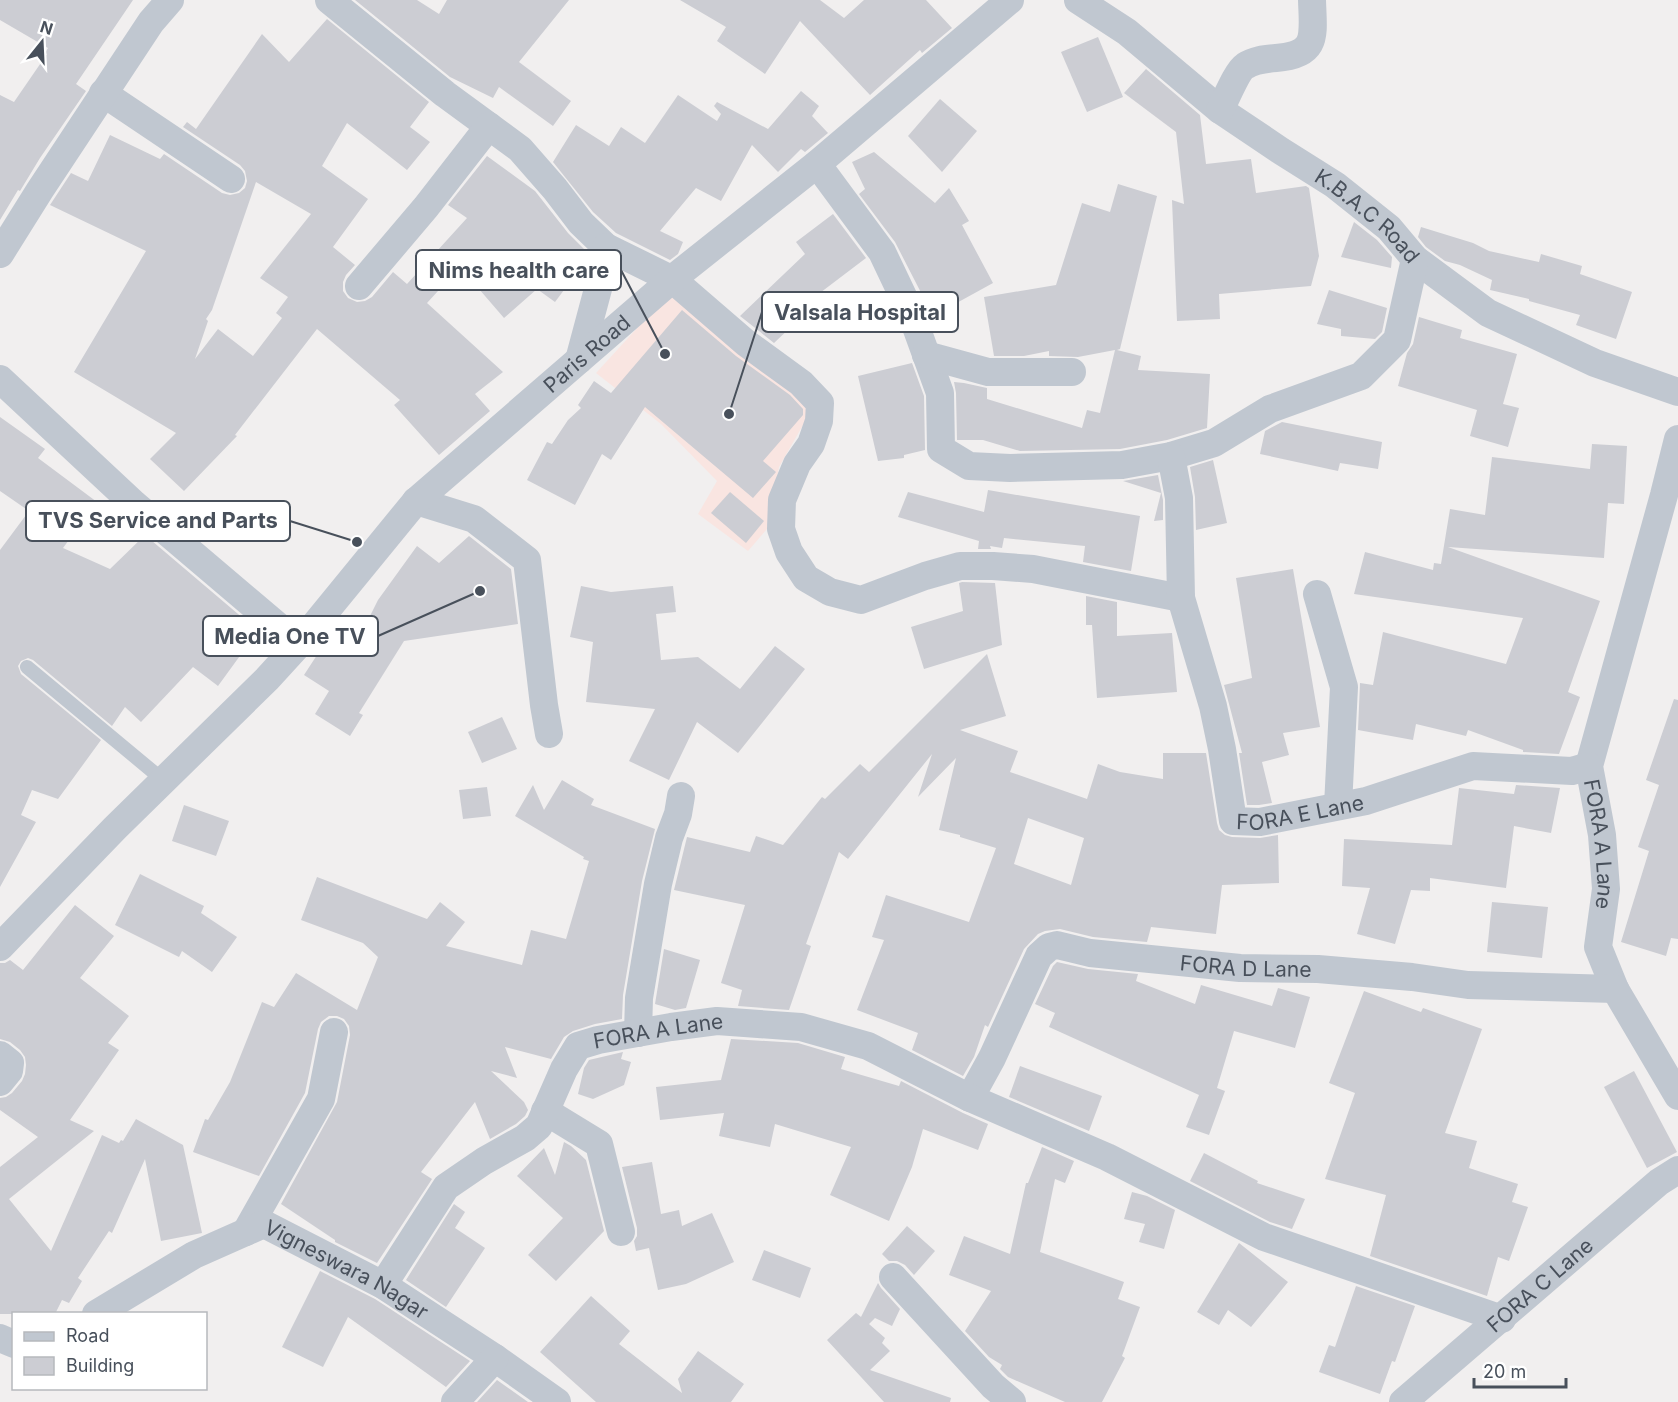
<svg xmlns="http://www.w3.org/2000/svg" width="1678" height="1402" font-family="Inter,sans-serif">
<style>
.medical{fill:#f9e5e1}
.building{fill:#cccdd3;fill-rule:evenodd}
.lines{fill:none;stroke-linecap:round;stroke-linejoin:round}
.lane{stroke:#c0c7d0;stroke-width:14}
.street{stroke:#c0c7d0;stroke-width:28}
.labels{text-anchor:middle;dominant-baseline:central;stroke-width:6;stroke-linejoin:round;paint-order:stroke}
.street-label{font-size:21px;fill:#48505b;stroke:#fff}
.leader{fill:none;stroke:#48505b;stroke-width:2}
.callout-dot{fill:#48505b;stroke:#fff;stroke-width:2}
.callout{fill:#fff;stroke:#48505b;stroke-width:2}
.callout-label{font-size:22px;text-anchor:middle;font-weight:bold;fill:#48505b}
</style>
<rect width="100%" height="100%" fill="#f1efef"/>
<!-- medical -->
<path class="medical" d="M674,288L815,404L779,467L767,529L748,551L698,514L717,481L661,424L596,373Z"/>
<!-- building -->
<g class="building">
<path d="M0,0H133L76,84L86,91L40,158L20,191L18,190L0,220V95L14,102L47,54L45,53L48,48L0,20Z"/>
<path d="M355,0H417L439,14L447,0H569L519,62L571,101L553,126L499,87L493,98L450,77Z"/>
<path d="M680,0H820L844,18L864,0H926L952,28L922,53L920,50L870,95L800,21L765,74L717,41L726,27Z"/>
<path d="M327,19L429,102L410,127L430,142L407,170L347,123L322,166L368,199L333,247L355,265L346,275L343,282V291L348,298L357,302L365,301L372,297L393,272L407,284L467,218L448,205L487,156L535,191L568,233L588,253V258L555,302L537,289L504,318L460,267L427,303L503,372L475,394L490,411L439,455L394,405L400,400L317,329L235,435L237,436L184,491L150,459L176,433L74,372L146,251L50,205L71,173L88,181L110,135L160,159L164,154L222,193L230,195L239,193L245,188L247,181L245,171L240,165L183,127L187,122L196,129L262,34L289,62ZM256,182L311,214L260,278L288,297L276,313L282,318L253,356L218,329L195,359L208,321L206,319L212,310Z"/>
<path d="M1098,37L1123,97L1087,112L1061,52Z"/>
<path d="M1146,69L1200,115L1206,164L1251,159L1256,193L1306,186L1309,188L1319,256L1311,286L1219,294L1220,319L1177,321L1172,200L1184,204L1176,132L1124,93Z"/>
<path d="M801,91L819,106L812,116L828,133L805,152L801,149L778,172L752,145L721,201L696,188L660,231L683,242L678,254L670,260L616,233L593,212L553,162L576,125L609,146L621,127L645,143L678,95L717,121L721,114L714,106L717,102L768,129Z"/>
<path d="M940,99L977,131L942,172L908,136Z"/>
<path d="M874,152L935,203L949,188L969,221L962,225L993,283L933,316L895,242L859,194L865,189L852,162Z"/>
<path d="M1118,184L1157,196L1120,349L1117,350L1141,356L1138,370L1210,374L1207,428L1167,440L1120,449L1020,451L983,440H957L956,393L954,382L964,383L987,388V399L1082,428L1087,410L1100,413L1115,350L1078,357L1049,356V351L1024,356H994L984,297L1056,285L1082,203L1110,212Z"/>
<path d="M833,214L866,258L808,302L812,307L774,343L740,316L805,254L796,242Z"/>
<path d="M1354,222L1377,240L1392,257L1391,268L1341,257Z"/>
<path d="M1421,227L1473,243L1489,251L1539,262L1541,254L1582,266L1580,274L1632,292L1616,339L1576,325L1580,315L1529,301V299L1490,290L1492,280L1460,265L1445,261L1426,247L1418,237Z"/>
<path d="M1329,290L1387,308L1382,332L1375,339L1341,336V329L1317,324Z"/>
<path d="M682,310L736,356L790,395L803,409V415L763,461L776,472L753,498L645,407L611,460L602,454L575,505L527,480L547,442L552,444L568,420L581,408L578,405L594,381L611,393Z"/>
<path d="M1419,317L1462,330L1460,338L1517,354L1503,404L1519,408L1508,447L1470,436L1477,410L1398,386L1407,353L1413,344Z"/>
<path d="M912,363L924,396L925,450L904,455V458L878,461L858,376Z"/>
<path d="M0,417L45,449L38,458L97,502L63,548L110,569L145,535L258,631L218,686L193,667L141,722L125,707L112,726L33,660L28,658L21,661L18,666L21,674L101,740L58,799L32,790L21,815L36,822L0,887V550L29,511L0,491Z"/>
<path d="M1282,422L1382,442L1378,469L1340,463L1338,471L1260,454L1265,431Z"/>
<path d="M1592,444L1627,446L1624,504L1608,503L1604,558L1448,547L1600,601L1568,692L1580,697L1559,754L1523,752V750L1468,730L1466,736L1416,724L1413,740L1358,730L1360,683L1373,685L1383,632L1506,664L1523,618L1354,594L1365,552L1433,570L1434,563L1441,564L1450,509L1485,515L1492,457L1590,469Z"/>
<path d="M1213,460L1227,523L1196,530L1195,497L1190,467Z"/>
<path d="M1158,475L1163,500V520L1154,521L1161,493L1123,481Z"/>
<path d="M988,490L1140,516L1131,571L1083,562L1085,546L1004,538L1002,548L990,546L991,549H978L979,541L898,517L908,492L984,512Z"/>
<path d="M730,492L764,521L746,543L711,513Z"/>
<path d="M469,536L511,569L518,624L404,641L359,713L363,715L350,736L315,714L329,691L304,675L332,632L355,646L378,600L417,546L439,563Z"/>
<path d="M1293,569L1320,727L1283,733L1289,755L1262,762L1272,803L1259,805H1247L1239,753H1242L1224,685L1252,678L1236,578Z"/>
<path d="M962,582L995,583L1002,645L924,669L911,627L963,611L959,583Z"/>
<path d="M581,586L611,592L673,586L676,612L656,614L661,660L698,657L740,689L775,646L805,669L738,753L697,722L669,780L629,761L655,709L586,702L593,642L570,637Z"/>
<path d="M1086,596L1117,602V636L1172,633L1177,692L1097,698L1092,625H1086Z"/>
<path d="M987,654L1006,716L960,730L1018,751L1010,772L1087,799L1098,764L1120,772L1163,779V753H1206L1217,823L1219,830L1225,835L1232,837L1260,838L1278,835L1279,883L1222,885L1216,934L1151,927L1147,942L1093,937L1060,929L1045,931L1038,934L1024,949L988,1027L985,1025L974,1057L963,1076L912,1050L918,1033L857,1010L884,940L872,937L886,895L969,922L996,848L960,837V835L939,830L956,758L918,797L932,754L848,859L839,852L806,944L811,946L789,1010L738,1006L742,990L721,983L745,905L674,890L687,837L750,852L756,836L783,845L822,797L825,799L860,764L869,772ZM1028,818L1084,838L1071,885L1014,864Z"/>
<path d="M1674,699L1678,700V939L1671,938L1666,956L1621,942L1649,851L1638,847L1659,785L1646,780Z"/>
<path d="M502,717L517,749L482,763L468,732Z"/>
<path d="M562,780L594,799L591,805L655,829L642,881L623,995L622,1019L595,1024L573,1031L564,1037L551,1059L505,1047L517,1078L491,1071L524,1102L528,1110L525,1116L516,1124L490,1139L475,1102L421,1172L432,1179L377,1263L335,1242V1240L281,1204L337,1102L350,1035L349,1026L344,1019L337,1016H329L321,1022L318,1029L305,1093L259,1176L193,1152L205,1119L208,1120L230,1082L262,1002L274,1007L296,973L357,1010L378,957L363,943L301,920L317,877L427,919L440,902L465,922L446,946L522,965L531,930L566,939L589,861L583,859L584,857L515,816L533,785L544,810Z"/>
<path d="M1516,785L1560,788L1551,833L1514,826L1506,888L1430,878V891L1411,890L1395,944L1357,934L1370,888L1342,886L1344,839L1452,845L1459,788L1514,794Z"/>
<path d="M487,787L491,816L463,819L459,790Z"/>
<path d="M184,805L229,821L216,856L172,841Z"/>
<path d="M140,874L204,906L201,913L237,937L212,972L182,951L179,957L115,925Z"/>
<path d="M1492,902L1548,907L1542,958L1487,952Z"/>
<path d="M75,905L114,936L80,978L129,1016L108,1043L119,1050L70,1120L94,1131L9,1199L51,1251L102,1135L119,1143L121,1140L123,1141L136,1119L183,1145L202,1233L161,1241L145,1159L112,1233L109,1231L78,1278L82,1281L69,1303L62,1300L55,1314H0V1167L38,1137L0,1110V1098L6,1097L12,1093L22,1081L25,1074L26,1065L25,1057L20,1050L10,1042L0,1039V963H5L10,960L23,970Z"/>
<path d="M664,949L700,960L686,1008L675,1010L655,1004Z"/>
<path d="M1057,962L1088,969L1138,974L1136,981L1195,1004L1201,985L1272,1006L1278,988L1310,997L1295,1048L1234,1031L1217,1088L1225,1091L1209,1135L1186,1127L1199,1095L1049,1027L1055,1013L1035,1004L1053,966Z"/>
<path d="M1364,991L1421,1012L1423,1008L1482,1029L1445,1133L1477,1141L1469,1168L1518,1184L1512,1202L1528,1207L1509,1261L1498,1257L1487,1296L1370,1256L1386,1195L1325,1179L1355,1093L1329,1083Z"/>
<path d="M731,1039L798,1043L845,1057L841,1069L899,1086L901,1081L963,1113L988,1124L978,1150L923,1129L912,1167L889,1221L830,1195L851,1147L775,1124L770,1147L719,1136L724,1113L660,1120L656,1087L721,1080Z"/>
<path d="M623,1052L621,1059L631,1062L624,1085L593,1099L578,1094L584,1068L589,1060Z"/>
<path d="M1020,1066L1102,1096L1089,1131L1009,1097Z"/>
<path d="M1634,1071L1677,1152L1647,1168L1604,1087Z"/>
<path d="M564,1142L571,1146L586,1160L604,1231L556,1281L528,1255L563,1218L517,1176L544,1148L555,1175Z"/>
<path d="M1042,1147L1074,1161L1065,1183L1055,1179L1040,1252L1124,1282L1118,1299L1140,1307L1122,1356L1125,1358L1102,1402H1065L1008,1377L1000,1369L1002,1365L989,1357L965,1331L991,1291L949,1275L964,1236L1010,1254L1026,1183H1028Z"/>
<path d="M1204,1153L1258,1181L1257,1183L1305,1199L1292,1229L1270,1222L1190,1181Z"/>
<path d="M652,1162L661,1214L679,1210L682,1226L712,1213L734,1262L686,1284L658,1290L649,1248L636,1251L634,1241L637,1236V1228L622,1167Z"/>
<path d="M1132,1192L1147,1196L1175,1210L1164,1249L1139,1242L1145,1224L1124,1219Z"/>
<path d="M454,1204L465,1212L455,1228L485,1248L446,1307L406,1280Z"/>
<path d="M907,1226L935,1251L914,1275L905,1265L897,1261H889L882,1254Z"/>
<path d="M1239,1243L1288,1282L1251,1327L1228,1310L1219,1325L1197,1312Z"/>
<path d="M764,1250L811,1268L800,1298L752,1280Z"/>
<path d="M320,1271L375,1299L470,1361L446,1387L348,1317L323,1367L282,1347Z"/>
<path d="M878,1283L881,1288L900,1309L892,1326L875,1318L869,1324L885,1338L882,1343L890,1351L870,1370L951,1398L950,1402H884L827,1340L856,1313L861,1317Z"/>
<path d="M1356,1286L1415,1306L1395,1362L1392,1361L1380,1394L1319,1372L1329,1345L1335,1347Z"/>
<path d="M591,1296L630,1331L619,1344L682,1393L678,1379L698,1351L744,1384L731,1402H596L540,1352Z"/>
<path d="M497,1380L528,1402H477Z"/>
</g>
<g class="lines">
<!-- lane -->
<path class="lane" d="M27,667L163,780"/>
<!-- street -->
<g class="street">
<path d="M329,0L445,94L520,149L555,189L581,223L606,247L602,274L579,360"/>
<path id="s1" d="M1078,0L1127,32L1220,110L1281,151L1335,185L1389,228L1415,259L1488,313L1595,363L1678,392"/>
<path d="M103,93L231,179"/>
<path d="M1220,110C1225,101 1237,71 1245,66C1254,60 1264,59 1276,58C1319,55 1313,35 1312,0"/>
<path d="M817,164L882,252L911,313L940,393L941,449L969,466L1010,468L1122,465L1171,456L1214,443L1270,409L1361,376L1397,340L1415,259"/>
<path d="M606,247L673,280L746,343L801,383L820,403L819,421L811,444L797,464L782,500L781,529L789,552L806,578L830,592L861,600L925,576L960,566H993L1033,569L1181,598"/>
<path d="M0,254L40,190L151,22L170,0"/>
<path d="M359,286L426,207L489,126"/>
<path d="M926,355L988,372H1072"/>
<path d="M0,379L134,504L299,644"/>
<path id="s2" d="M1678,439L1664,495L1589,766L1602,835L1606,889L1598,947L1615,989L1678,1096"/>
<path id="s3" d="M1171,456L1179,498L1181,598L1213,706L1222,749L1233,821L1260,822L1366,801L1473,766L1572,771L1589,766"/>
<path d="M416,501L474,519L527,560L544,705L549,734"/>
<path d="M1317,594L1344,687L1338,806"/>
<path id="s4" d="M0,947L115,828L267,679L299,644L416,501L676,276L817,164L1010,0"/>
<path d="M638,1033L639,998L658,884L669,838L678,814L681,796"/>
<path d="M0,1055L10,1063L9,1071L0,1082"/>
<path id="s5" d="M970,1098L992,1058L1039,956L1049,947L1057,945L1090,953L1240,968L1318,969L1412,977L1468,985L1615,989"/>
<path d="M545,1111L599,1144L621,1232"/>
<path d="M246,1232L321,1099L334,1032"/>
<path d="M893,1277L993,1386L1012,1402"/>
<path id="s6" d="M383,1285L446,1187L484,1161L525,1138L539,1126L564,1069L578,1046L598,1040L671,1027L717,1021L801,1027L868,1046L970,1098L1107,1157L1264,1237L1502,1319"/>
<path id="s7" d="M96,1314L194,1255L264,1224L383,1285L495,1358L557,1402"/>
<path d="M0,1338L14,1344"/>
<path d="M455,1402L495,1358"/>
<path id="s8" d="M1403,1402L1659,1182L1678,1170"/>
</g>
</g>
<g class="labels">
<!-- street labels -->
<g class="street-label">
<text stroke="none"><textPath href="#s1" startOffset="362">K.B.A.C Road</textPath></text>
<text stroke="none"><textPath href="#s4" startOffset="836">Paris Road</textPath></text>
<text stroke="none"><textPath href="#s3" startOffset="440">FORA E Lane</textPath></text>
<text stroke="none"><textPath href="#s2" startOffset="418">FORA A Lane</textPath></text>
<text stroke="none"><textPath href="#s5" startOffset="370">FORA D Lane</textPath></text>
<text stroke="none"><textPath href="#s6" startOffset="399">FORA A Lane</textPath></text>
<text stroke="none"><textPath href="#s7" startOffset="285">Vigneswara Nagar</textPath></text>
<text stroke="none"><textPath href="#s8" startOffset="180">FORA C Lane</textPath></text>
</g>
</g>
<!-- callouts -->
<path class="leader" d="M665 354L621 270M729 414L762 312M357 542L290 521M480 591L378 636"/>
<g class="callout-dot">
<circle cx="665" cy="354" r="6"/>
<circle cx="729" cy="414" r="6"/>
<circle cx="357" cy="542" r="6"/>
<circle cx="480" cy="591" r="6"/>
</g>
<g class="callout">
<rect x="416" y="250" width="205" height="40" rx="6"/>
<rect x="762" y="292" width="196" height="40" rx="6"/>
<rect x="26" y="501" width="264" height="40" rx="6"/>
<rect x="203" y="616" width="175" height="40" rx="6"/>
</g>
<g class="callout-label">
<text x="519" y="278">Nims health care</text>
<text x="860" y="320">Valsala Hospital</text>
<text x="158" y="528">TVS Service and Parts</text>
<text x="290" y="644">Media One TV</text>
</g>
<!-- legend -->
<rect x="12" y="1312" width="195" height="78" fill="#ffffff" stroke="#b6b9bd" stroke-width="1.5"/>
<rect x="24" y="1332" width="30" height="9" fill="#c0c7d0" stroke="#b6b9bd" stroke-width="1.5"/>
<text x="66" y="1342" font-size="18" fill="#48505b">Road</text>
<rect x="24" y="1357" width="30" height="18" fill="#cccdd3" stroke="#b6b9bd" stroke-width="1.5"/>
<text x="66" y="1372" font-size="18" fill="#48505b">Building</text>
<!-- north arrow -->
<g transform="translate(42 42) rotate(18)" stroke="#ffffff" stroke-width="4.5" paint-order="stroke">
<path d="M0-4.5L10 22L0 15L-10 22Z" fill="#48505b"/>
<text y="-9" font-size="16" font-weight="bold" text-anchor="middle" fill="#48505b">N</text>
</g>
<!-- scale -->
<path d="M1474 1378v9h92v-9" fill="none" stroke="#48505b" stroke-width="3"/>
<text x="1483" y="1378" font-size="18" fill="#48505b" stroke="#ffffff" stroke-width="4.5" paint-order="stroke">20 m</text>
</svg>
